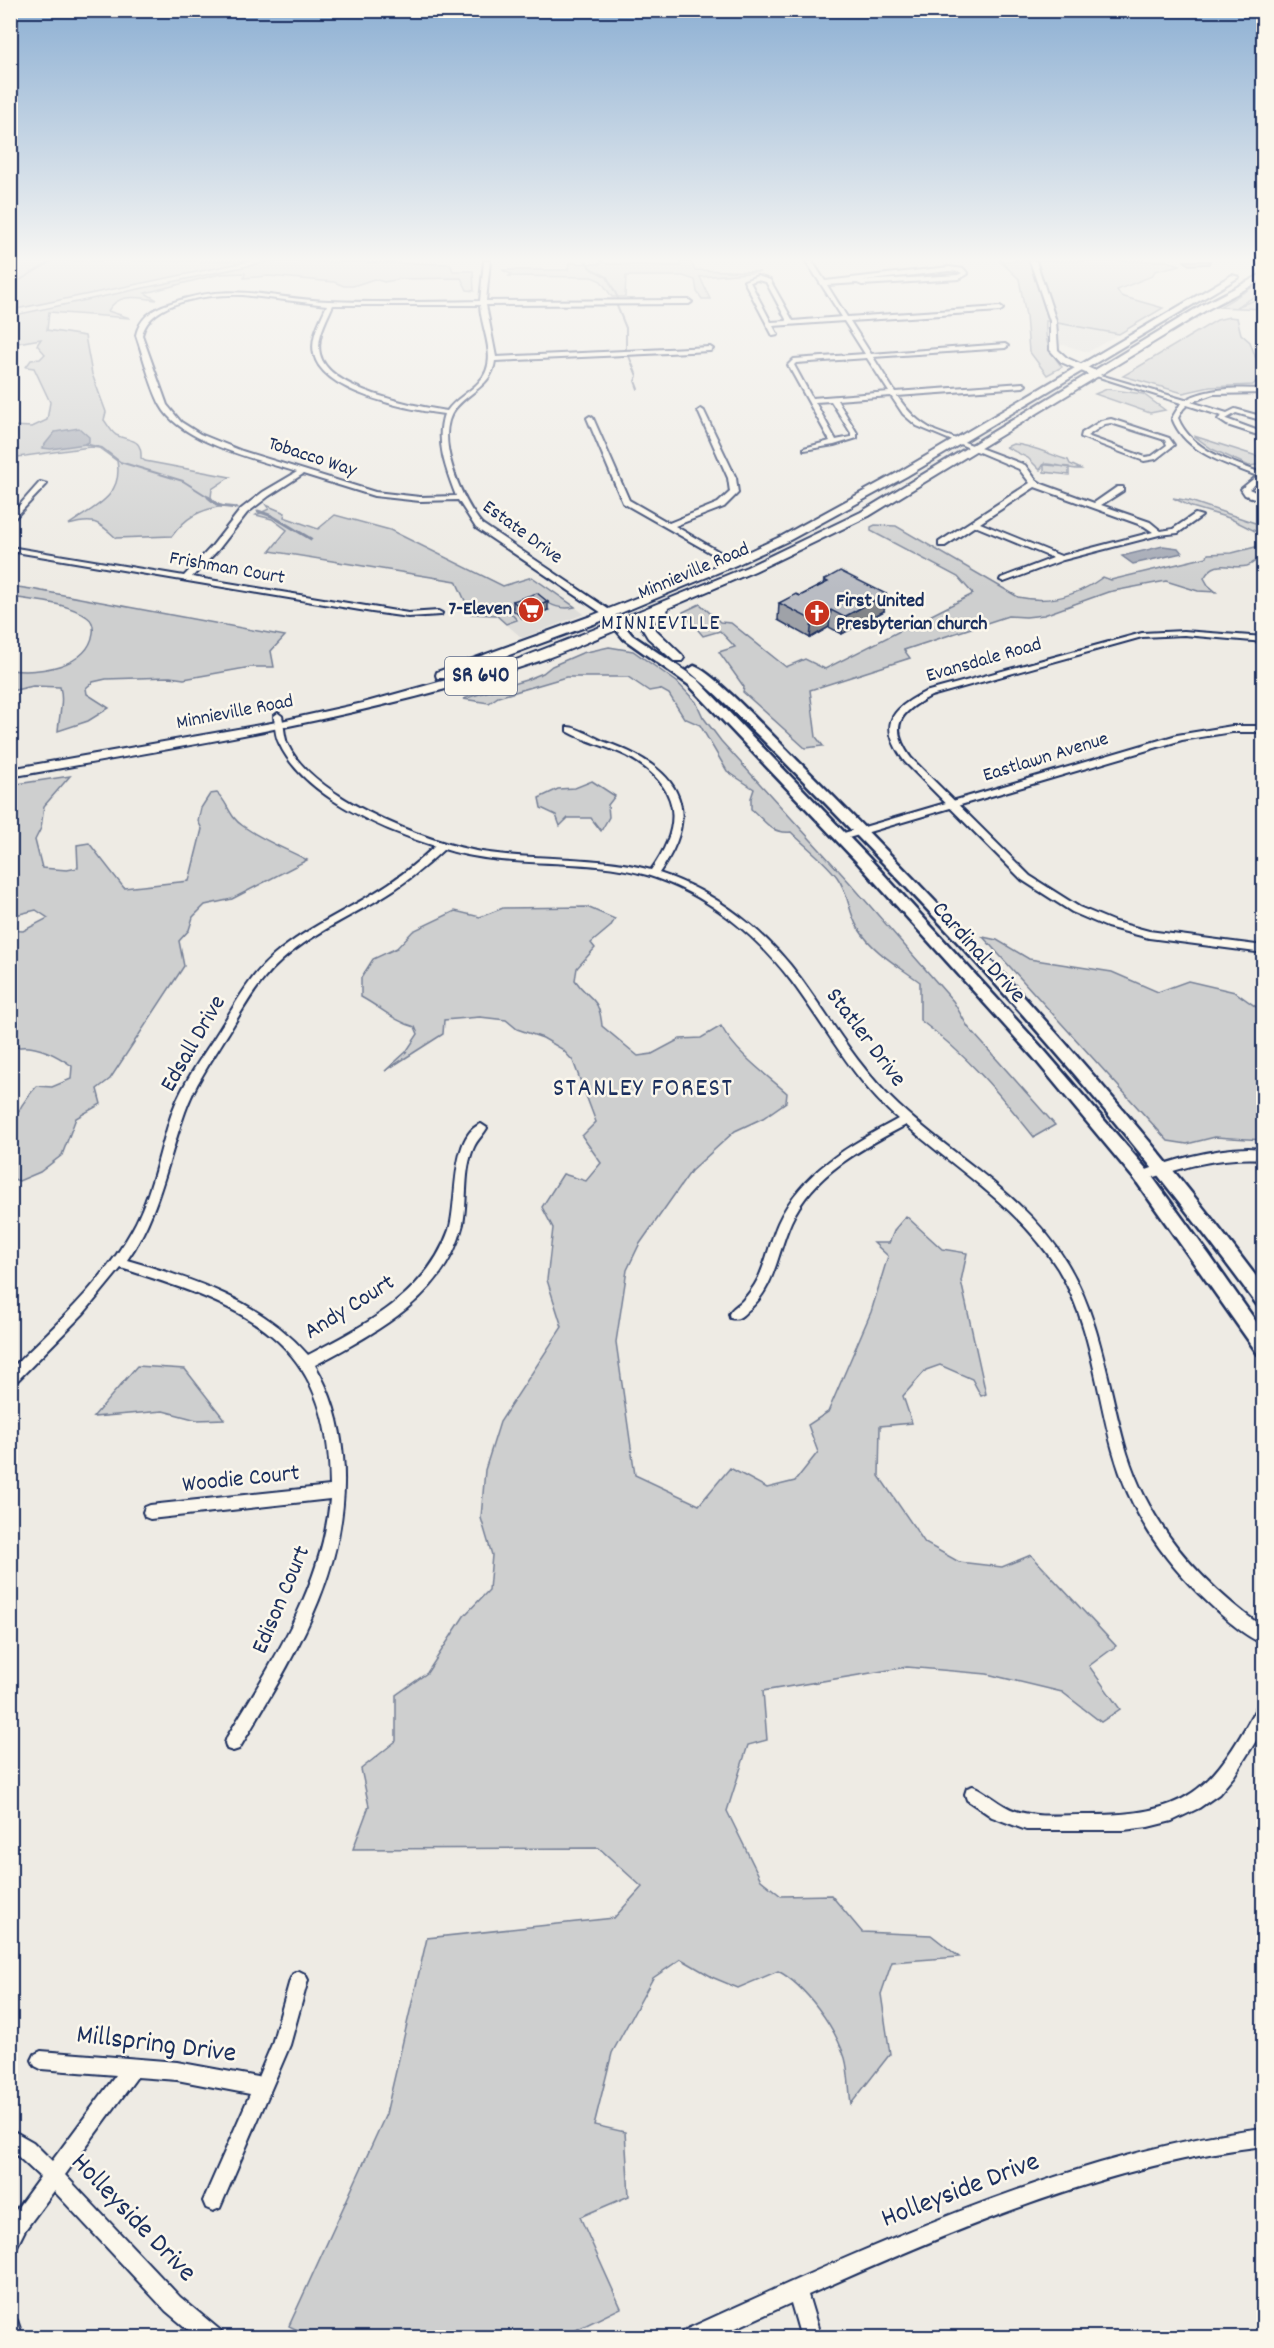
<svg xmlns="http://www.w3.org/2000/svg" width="1274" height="2348" font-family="Dekko,sans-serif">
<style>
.built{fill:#deddda}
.green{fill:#cecfcf;stroke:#747f96;stroke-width:1.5}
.water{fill:#a3a8b4;stroke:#6d7892;stroke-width:1.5}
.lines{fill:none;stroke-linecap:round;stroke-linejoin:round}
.stream-far1{stroke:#6d7892;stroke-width:2}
.stream{stroke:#6d7892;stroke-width:3}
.minor-casing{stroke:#1b2f5e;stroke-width:4}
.tertiary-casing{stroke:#1b2f5e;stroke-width:4}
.secondary-casing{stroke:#1b2f5e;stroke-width:5}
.primary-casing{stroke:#1b2f5e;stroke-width:4}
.minor{fill:#fbf7ec;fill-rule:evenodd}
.tertiary{fill:#fbf7ec;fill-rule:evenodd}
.secondary{fill:#fbf7ec;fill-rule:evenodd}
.primary{fill:#fbf7ec;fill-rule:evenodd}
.wall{fill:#9fa2a8;stroke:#1b2f5e;stroke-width:1.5}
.shaded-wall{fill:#828488;stroke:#1b2f5e;stroke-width:1.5}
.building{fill:#b9bcc3;stroke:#1b2f5e;stroke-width:1.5}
.labels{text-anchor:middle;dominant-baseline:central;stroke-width:5;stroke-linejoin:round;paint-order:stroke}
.far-street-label{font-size:20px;fill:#1b2f5e;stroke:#fbf7ec}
.far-poi-label{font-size:20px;font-weight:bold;fill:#1b2f5e;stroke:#fbf7ec;text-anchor:start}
.far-quarter-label{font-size:22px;letter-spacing:1.5px;fill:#1b2f5e;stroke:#fbf7ec}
.shield{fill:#fbf7ec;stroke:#5e6b89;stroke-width:1.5}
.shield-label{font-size:22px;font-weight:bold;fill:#1b2f5e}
.street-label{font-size:24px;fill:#1b2f5e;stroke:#fbf7ec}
.neighbourhood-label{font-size:26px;letter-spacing:1.5px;fill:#1b2f5e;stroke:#fbf7ec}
.near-street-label{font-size:28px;fill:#1b2f5e;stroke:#fbf7ec}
</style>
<rect width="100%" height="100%" fill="#eeebe4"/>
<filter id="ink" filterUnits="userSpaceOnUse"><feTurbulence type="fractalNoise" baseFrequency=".0167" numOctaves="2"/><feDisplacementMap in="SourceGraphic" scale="12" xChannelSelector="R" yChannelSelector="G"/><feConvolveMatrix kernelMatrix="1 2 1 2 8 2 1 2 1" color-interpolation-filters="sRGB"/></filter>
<g filter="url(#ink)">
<!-- built -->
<g class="built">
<path d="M1058,323L1119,334L1088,352L1064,345L1058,346Z"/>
<path d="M540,598L566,609L575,607L584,614L522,638L506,624L517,619L507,609Z"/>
</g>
<!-- green -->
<g class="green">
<path d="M11,261H250L11,310Z"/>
<path d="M272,261L450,264L453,271H473L474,291L467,290L461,278L401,279L384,282L374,279L353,286H344L334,282L269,276L244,278L245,273L220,274L145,293L157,300C138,298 119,292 108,311L130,318L49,312L47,330L85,336L92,374L106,412L104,420C108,425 111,432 116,435C130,442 142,437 141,458L145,461L230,477L212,489L211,497L215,503L223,506C199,510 186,517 172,536L116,538C98,521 93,518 68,525C93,507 124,497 117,461L99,448L90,447L11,458V426L32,427L47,420L50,402L34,368L26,367L31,360L40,359L45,354L37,345L41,339L11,344L10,316Z"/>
<path d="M601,261L607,264L680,266V261H690L695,270L760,272L700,277L710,299H702L697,292L695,280L683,276H626L625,297H612L601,281L592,277L509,276L511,274L502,270H568L569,263L600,264Z"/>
<path d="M1000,261H1166L1181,265L1155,271L1152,276L1117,290L1121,296L1163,308L1119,334L1046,321C1045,344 1048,349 1062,367L1047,375L1029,351L1026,316L1019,279Z"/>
<path d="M1263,281V292L1236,307L1263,297V309L1219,307Z"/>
<path d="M1229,317L1237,318L1241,334L1250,342L1262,375L1253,385L1210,387L1183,393L1123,376L1217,320Z"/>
<path d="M1107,389L1143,394L1165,410L1150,413L1095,394Z"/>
<path d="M1194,436L1263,458V464L1249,466L1212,449Z"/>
<path d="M1013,444C1033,445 1050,455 1068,460L1070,464L1081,469C1072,470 1057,464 1046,464L1045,465L1069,467V475L1044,472V464L1040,470L1028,458L1006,447Z"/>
<path d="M1173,498L1190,501L1258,524L1263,527V535L1229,518L1192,507Z"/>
<path d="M266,505L285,513L284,517L318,529L335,515L390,530L503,586L532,577L575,607C561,610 552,606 540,598L507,609L517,620L506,624L496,615L471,614L456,581L270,551L287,530L272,519L256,515L269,509Z"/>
<path d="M875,525L896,526L1018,597C1049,604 1077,596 1103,577L1111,580L1207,557L1208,554L1232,553L1263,545V558C1253,560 1254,564 1247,566C1230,570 1216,557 1204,578L1208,585L1216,592L1198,591L1166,581L1108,592L1044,615L1026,617L1008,616L904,650L910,658L810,690L816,737L823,746L805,748L743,692L744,687L719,652L735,647L720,631L703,636L683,612L700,604L720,622L731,623L786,667L805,659L825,669L973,594L958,577L871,531V527Z"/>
<path d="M11,586L31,589L285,636L271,651L274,667H251L184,679L170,677L106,679L93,682L86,688L87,694L109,708L88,721L58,731C59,716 64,701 60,687L33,686L11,691V670C37,673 88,668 93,633C94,626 93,621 87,617C67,602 35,601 11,597Z"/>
<path d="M609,647L633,651L677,682L696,702L703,717L721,741L850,883L953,1001L968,1027L1055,1125L1034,1137C998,1092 967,1055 920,1020V982C897,965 873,952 858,928C848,912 849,893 837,877C824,860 806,847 791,832C770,834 766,821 751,809V798L754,789L727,771L700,725L684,718L669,694L660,689L649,691L628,677H566L498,697L489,703L463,699L526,680L543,673L552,666L582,653Z"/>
<path d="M70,776L44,806L41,828L35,840L42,868L67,870L78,868L77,845L89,843L124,888L189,881L202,829L198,821L201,808L210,794L217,793C228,802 228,816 243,826C262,840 286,849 307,860L232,899L205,905L193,917L189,930L179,941L184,966L110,1079L97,1089L101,1104L76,1118L62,1155L40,1172L19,1181L11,1178C10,1139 7,1117 37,1086L52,1087L71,1079L72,1066C55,1054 31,1042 11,1049V930L23,931L48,918L36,910L11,916V785Z"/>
<path d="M592,781L615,796L608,805L609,817L601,831L591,818H568L560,826L556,815L541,808L539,798L558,789L575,788Z"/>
<path d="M587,907L615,919L610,927L591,943L595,948L577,968L575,980C590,1002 599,995 602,1026L638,1056L652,1054L680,1039L701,1038L721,1026C736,1053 764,1073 787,1093L786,1102L763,1118L735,1131L691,1171L639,1245L627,1270L616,1342L635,1475L699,1505L730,1468L767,1488L795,1481L818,1452L808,1425L828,1412L871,1312L888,1256L874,1243H889L895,1229L906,1216L942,1249L967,1253L961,1281L986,1394L981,1396L972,1379L940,1365L926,1370L903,1396L912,1423L880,1426L879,1476L925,1543L959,1562L1002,1567L1031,1555L1116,1646L1089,1666L1120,1709L1101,1722L1062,1692L987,1674L907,1667L763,1691L767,1740L748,1745L727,1811L761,1880L781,1896L831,1895L862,1932L931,1935L959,1957L892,1962L881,1994L890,2054L851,2104C849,2090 849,2072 845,2058C835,2027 806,1986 778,1971L738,1988L714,1978L681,1959L653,1978L612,2053L594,2125L625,2132L629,2196L580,2217L621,2308L570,2333L545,2337H312L289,2326L386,2114L427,1938L614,1918L642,1887L599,1848L353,1849L369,1806L361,1769L396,1741V1695L427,1673L464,1616L489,1590L492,1555L481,1518L485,1470L500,1422L562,1327L547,1280L553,1228L542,1207L563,1174L586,1181L601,1163L582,1136L596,1122L573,1061L562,1049L543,1038L517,1029L506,1020L480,1017L444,1020L443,1034L385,1071L406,1052L418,1034L415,1027C395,1022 380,1007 361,997V978L373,959L397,948L413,931L455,911L480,917L503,908Z"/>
<path d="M983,937L997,940L1029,959L1112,972L1158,992L1188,981L1235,992L1263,1012V1140L1215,1137L1187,1144L1168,1141Z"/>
<path d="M137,1366L185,1369L224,1419L197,1420L163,1411L93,1417Z"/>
</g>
<!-- water -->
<g class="water">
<path d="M79,428L89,437V442L85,444L51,449L42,448L55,432Z"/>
<path d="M1163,546L1178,548L1182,553L1133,564L1122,556Z"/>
</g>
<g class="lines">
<!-- stream-far1 -->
<g class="stream-far1">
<path d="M586,261L590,268L607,277L618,298"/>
<path d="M10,286L52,261"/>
<path d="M617,306L626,328V350"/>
<path d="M629,356L637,376L635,381L638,389"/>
<path d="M85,444L102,448L120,462L183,481L210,498"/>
</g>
<!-- stream -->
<g class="stream">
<path d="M208,497L219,506L237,508"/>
<path d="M258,511L272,516L311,539"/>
</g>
<!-- minor casing -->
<g class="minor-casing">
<g id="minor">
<path d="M484,261H490L486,301L689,300L692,302L689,304L486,305L496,357L710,347L713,349L710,351L495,361C492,386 469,391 455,409C433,436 462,502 482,524L611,611V615H605L476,528L458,500L420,501L374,496L303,474L269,496L247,513L218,550L192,577L408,613L438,611L442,613L441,615L408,617L372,612L10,551V547L184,576L212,546L241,509L263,492L297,472C259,460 180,442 161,406C151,388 143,355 136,335C140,317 154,308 171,303C232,281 269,299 329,301C379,303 430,302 480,301ZM243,295L327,305C321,319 310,337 314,354C322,393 411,410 444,414C435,441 446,470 456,496L420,497L375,492L242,451L200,434L181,422L167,405L142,335C151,299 213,294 243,295ZM333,305H480C481,331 500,360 479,382C469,393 455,399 447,411C415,406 328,390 320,354C316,337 327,319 333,305Z"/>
<path d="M806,261H812L825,281L949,267L964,269L968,274L959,279L862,285L857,283L827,285L847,317L1000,307L1003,309L1000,311L850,321L871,354L1005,344L1008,346L1005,348L873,357L895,392L1023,383L1026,385L1023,387L897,396C908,412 918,422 935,431L1025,465L1036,480L1042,484L1094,503L1117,487H1123V491L1101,505L1150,522L1161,531L1173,529L1195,514L1202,516L1178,533L1159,535L1063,560L1004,582L1000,580L1001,578L1053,558L975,526L945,546H939V542L1030,483L1019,469L917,426L903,414L891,396L837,400L857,433V438L834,445L804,450V448L830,441L788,365L794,359L865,354L844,321L773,326L778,335L773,336L744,281L757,276L770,280L793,321L842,317ZM949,271L960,272L962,273L958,275L862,281ZM757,280L766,282L787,321L771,322L750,282ZM867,358L889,392L812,398L794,365L796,363ZM831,401L851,433V437L836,440L815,402ZM1035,487L1144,526L1153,532L1061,556L980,523Z"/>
<path d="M1264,328V338L1258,333Z"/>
<path d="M1093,373L1185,400C1209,387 1237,388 1264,389V393L1213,394L1191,402L1227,413L1235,409L1264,417V421L1236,413L1226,419L1264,433V437L1227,425L1218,419L1222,416L1187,405L1183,409L1178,418C1191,451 1231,461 1261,473L1264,472V478L1249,489L1264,496V501L1245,495L1241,489L1257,476C1225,463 1185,453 1172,418L1181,403L1093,375Z"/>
<path d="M701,409L704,411L736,478L738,493L724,507L675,526L735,561V565H732L623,503L587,418L590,416L593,418L629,500L669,523L718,503L730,492L728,478L698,411Z"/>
<path d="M1111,419L1169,438L1174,445L1156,459L1144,461L1081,437L1082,433L1101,421ZM1111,423L1165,440L1167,445L1152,456L1145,457L1087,436L1105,424Z"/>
<path d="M40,482L47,484L10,523V516Z"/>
<path d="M1184,631L1264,637V642L1184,635L1142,637L931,696C900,712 888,726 911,758L1030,876L1079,907L1115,922L1149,931L1264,946V953L1149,938L1107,927L1072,912L1022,880L905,762C879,726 888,711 925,692L1142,633Z"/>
<path d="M278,713L282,716C284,724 284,735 287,743C311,797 427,843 482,852C538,861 596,855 651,870C685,823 680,785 627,756C607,746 586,742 567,731V727C576,726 595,738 605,742C674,766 707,806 659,873C716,892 766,931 801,979C833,1023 859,1069 899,1106C955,1158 1027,1196 1067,1263C1102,1321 1108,1389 1127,1453C1150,1527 1201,1583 1264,1628V1644C1241,1635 1216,1610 1199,1594C1159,1555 1128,1506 1113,1451C1096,1391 1091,1323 1058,1269C1020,1208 958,1171 906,1125C861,1149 813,1174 791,1222C777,1253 775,1290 746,1312C741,1317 738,1320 730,1318L729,1314C732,1308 737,1306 742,1301C748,1295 754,1287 758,1279C767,1261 770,1241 778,1223C802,1171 850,1145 898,1119C853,1080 827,1029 792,982C756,934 705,893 647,875C581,856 510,870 444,849C424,868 403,885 379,899C339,923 294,942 264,979C248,998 237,1020 224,1040C210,1063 194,1086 185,1112C167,1162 159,1215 127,1260C195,1280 260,1300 308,1355C365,1325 426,1295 449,1230C458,1204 450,1135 481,1124L487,1128C483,1135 477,1140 474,1147C463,1171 468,1199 463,1224C446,1297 375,1333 315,1365C331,1392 340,1423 343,1456C353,1566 293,1658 239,1749L233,1751L227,1749L225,1743L227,1737C272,1663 322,1588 330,1499L150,1519L145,1517L143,1512L145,1507L150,1505L330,1486C330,1337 245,1307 121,1268L84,1313L15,1383L10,1385V1370C54,1326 102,1284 132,1230C153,1193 159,1150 173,1110C183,1083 200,1060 216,1035C229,1015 240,994 255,975C286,937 334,918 374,893C396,880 416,864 435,846C383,830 303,796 279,743C275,736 275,725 274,716Z"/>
<path d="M1248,1148L1264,1149V1159C1220,1156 1183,1167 1142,1181L1138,1179L1136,1176L1138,1173C1174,1160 1209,1149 1248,1148Z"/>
<path d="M1264,1703V1728L1234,1776L1219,1794L1199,1808L1172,1821L1148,1827L1124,1830H1026L992,1817L967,1800L965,1794L967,1788L973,1786C988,1792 1000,1806 1016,1811C1037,1818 1063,1815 1084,1815C1187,1816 1211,1792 1258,1705Z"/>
<path d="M299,1971L305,1974L308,1980L290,2045L220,2208L213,2211L206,2208L203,2201L250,2094L177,2080L137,2077L65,2175L180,2297L221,2331L224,2338H198L166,2311L54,2191L25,2230L17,2246L10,2248V2218L40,2177L10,2149V2129L33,2142L52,2161L116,2075L41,2069L35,2066L32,2060L35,2054L41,2051L177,2062L258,2077L272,2044L290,1980L293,1974Z"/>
<path d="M1264,2128V2146C1109,2163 949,2232 808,2295L821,2338H801L791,2303L714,2338H680L683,2331C819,2269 956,2206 1100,2163C1153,2148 1208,2134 1264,2128Z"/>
<path d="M10,2317L17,2320L23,2338H10Z"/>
</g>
</g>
<!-- tertiary casing -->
<g class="tertiary-casing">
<g id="tertiary">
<path d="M1030,261H1036L1056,321L1058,350L1067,358L1098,372V376H1092L1061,362L1050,350V321Z"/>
<path d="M1232,726H1264V732H1232L1182,740L845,839H837L836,837L837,835L1177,735Z"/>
</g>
</g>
<!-- secondary casing -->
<g class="secondary-casing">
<g id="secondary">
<path d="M608,610L612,611L632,635L697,679L868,857L1043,1049L1148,1171L1210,1256L1264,1333V1357L1258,1354L1136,1181L1033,1057L858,863L689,685L624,639L602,613Z"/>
<path d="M694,666C714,672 782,746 801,764C966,929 1124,1099 1264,1287V1308L1258,1306C1136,1139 1002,985 858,837C826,804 793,770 760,737C737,715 715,692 690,672L688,670Z"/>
</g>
</g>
<!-- primary casing -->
<g class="primary-casing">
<g id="primary">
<path d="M1264,273V279L1208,309L869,516L755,571L668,608L667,612L656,620L654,628L682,655L684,658L682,661H674L648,638L642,628L645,618C603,635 561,655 518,668C352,720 181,747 10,777V769L277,722L363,703L511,662L603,626L747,567L861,512L1202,305Z"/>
<path d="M1232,275L1239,277L907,476L790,540L736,565L599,622L447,678H437L436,675L437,672L591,616L728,561L782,536L899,472Z"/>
</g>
</g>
<!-- minor -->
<use href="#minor" class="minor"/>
<!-- tertiary -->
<use href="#tertiary" class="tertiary"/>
<!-- secondary -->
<use href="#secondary" class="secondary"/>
<!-- primary -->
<use href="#primary" class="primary"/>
</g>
<!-- wall -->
<g class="wall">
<path d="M1184,261H1210L1209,264L1189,265Z"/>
<path d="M824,580L884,611L842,634L829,627L810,638L778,620L779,603L800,596L823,584Z"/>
<path d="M513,601L548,610L523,619L513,610Z"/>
</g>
<!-- shaded-wall -->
<g class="shaded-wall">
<path d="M886,594L884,611L842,634L844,617Z"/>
<path d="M548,602V610L523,619V610Z"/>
<path d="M831,610L829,627L810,638L812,620Z"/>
</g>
<!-- building -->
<g class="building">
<path d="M840,571L886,594L844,617L831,610L812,620L779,603L796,594L800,596L828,582L824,580Z"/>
<path d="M537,593L548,602L523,610L513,601Z"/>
</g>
</g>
<!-- sky -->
<linearGradient id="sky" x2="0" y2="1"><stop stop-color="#8cafd3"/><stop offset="0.44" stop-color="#f7f6f3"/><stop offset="1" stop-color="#f7f6f3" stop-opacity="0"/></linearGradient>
<rect width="1274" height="589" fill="url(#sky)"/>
<!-- icons -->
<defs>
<g id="supermarket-disc" transform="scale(1.35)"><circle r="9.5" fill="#c8321e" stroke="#fbf7ec"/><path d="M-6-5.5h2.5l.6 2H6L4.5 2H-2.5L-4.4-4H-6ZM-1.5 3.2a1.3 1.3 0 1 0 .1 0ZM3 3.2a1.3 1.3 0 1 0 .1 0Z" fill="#fff"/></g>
<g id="church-disc" transform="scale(1.35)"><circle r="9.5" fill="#c8321e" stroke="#fbf7ec"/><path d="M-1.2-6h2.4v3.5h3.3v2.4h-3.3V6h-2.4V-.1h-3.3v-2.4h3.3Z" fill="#fff"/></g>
</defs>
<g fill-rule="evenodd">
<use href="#supermarket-disc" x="531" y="610"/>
<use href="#church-disc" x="817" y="613"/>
</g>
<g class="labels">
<!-- far-street labels -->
<g class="far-street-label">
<text transform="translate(312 458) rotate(18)">Tobacco Way</text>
<text transform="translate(522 533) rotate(36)">Estate Drive</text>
<text transform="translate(227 569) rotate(10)">Frishman Court</text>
<text transform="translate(694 572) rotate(-23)">Minnieville Road</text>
<text transform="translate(984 661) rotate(-16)">Evansdale Road</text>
<text transform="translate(235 713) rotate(-11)">Minnieville Road</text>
<text transform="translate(1046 758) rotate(-17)">Eastlawn Avenue</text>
</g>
<!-- far-poi labels -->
<g class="far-poi-label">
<text x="836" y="602">First United<tspan x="836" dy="23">Presbyterian church</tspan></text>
<text x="512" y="610" text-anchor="end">7-Eleven</text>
</g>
<!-- far-quarter labels -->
<g class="far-quarter-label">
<text x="661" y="624">MINNIEVILLE</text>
</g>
<!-- shield labels -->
<rect class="shield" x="445" y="657" width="72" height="38" rx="4.5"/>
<g class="shield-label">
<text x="481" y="676">SR 640</text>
</g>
<!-- street labels -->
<g class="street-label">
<text transform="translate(978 953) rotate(48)">Cardinal Drive</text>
<text transform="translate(865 1038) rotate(53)">Statler Drive</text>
<text transform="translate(194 1044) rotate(-60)">Edsall Drive</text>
<text transform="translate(350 1308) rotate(-32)">Andy Court</text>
<text transform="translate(241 1480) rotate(-6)">Woodie Court</text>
<text transform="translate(282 1600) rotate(-67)">Edison Court</text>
</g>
<!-- neighbourhood labels -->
<g class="neighbourhood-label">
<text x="643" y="1089">STANLEY FOREST</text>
</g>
<!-- near-street labels -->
<g class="near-street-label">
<text transform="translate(156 2046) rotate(7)">Millspring Drive</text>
<text transform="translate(961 2192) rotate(-21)">Holleyside Drive</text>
<text transform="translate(132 2219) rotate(46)">Holleyside Drive</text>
</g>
</g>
<!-- margin -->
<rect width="1274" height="2348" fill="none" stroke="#fbf7ec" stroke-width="36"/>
<rect x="18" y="18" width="1238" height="2312" fill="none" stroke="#1b2f5e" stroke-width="2" filter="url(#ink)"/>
</svg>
